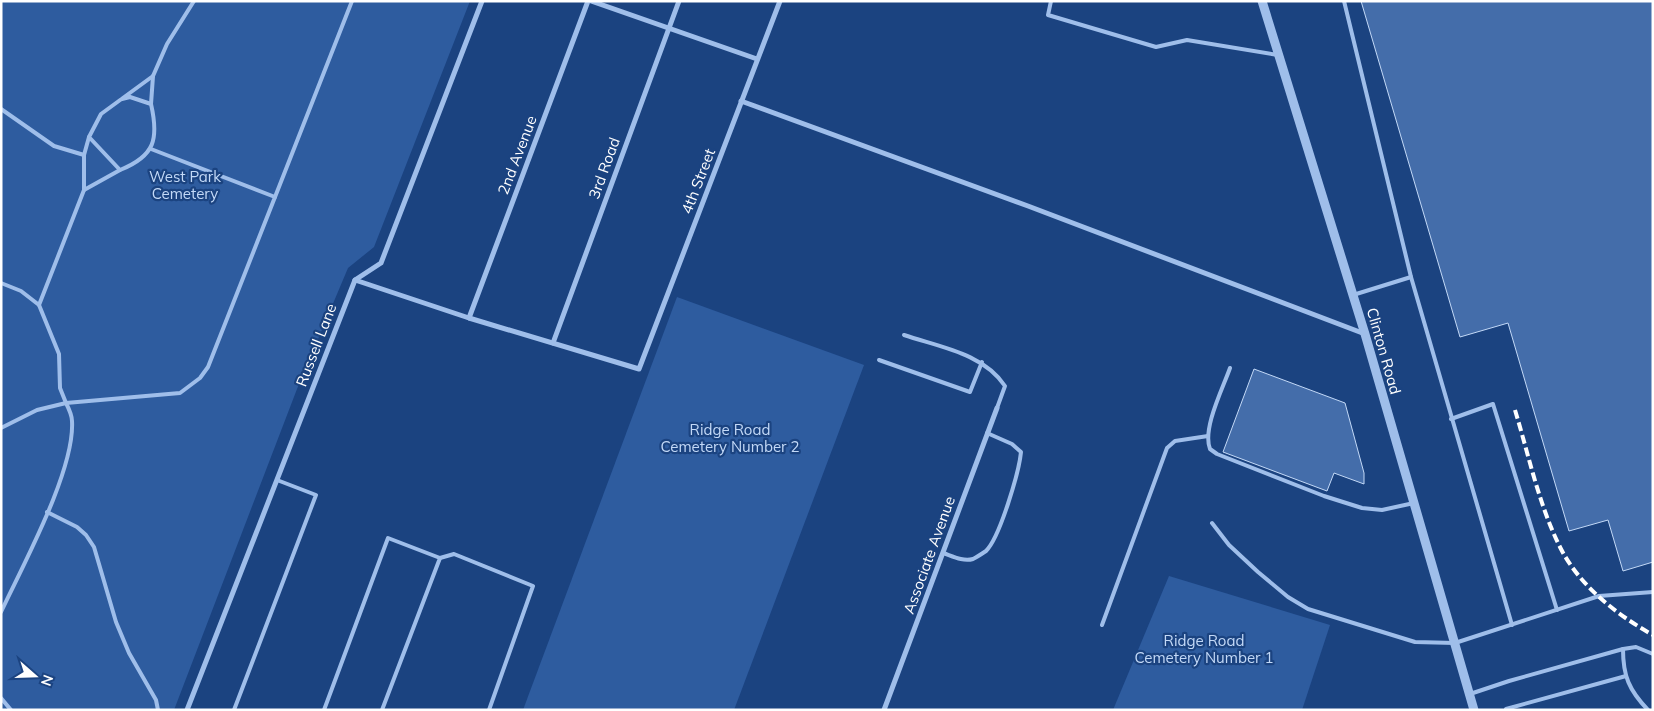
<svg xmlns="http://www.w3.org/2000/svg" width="1654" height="711" font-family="Mulish,sans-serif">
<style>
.green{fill:#2e5c9f}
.building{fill:#446daa;stroke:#c3d9f7}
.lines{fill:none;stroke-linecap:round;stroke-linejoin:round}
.service{stroke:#9fbeea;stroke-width:4}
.minor{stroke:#9fbeea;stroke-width:5}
.tertiary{stroke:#9fbeea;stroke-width:9}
.rail{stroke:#fff;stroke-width:4;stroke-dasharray:9 4;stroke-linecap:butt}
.labels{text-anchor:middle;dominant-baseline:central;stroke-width:4.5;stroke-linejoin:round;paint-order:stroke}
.street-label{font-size:15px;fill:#fff;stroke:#1b4380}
.park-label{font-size:15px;fill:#c3d9f7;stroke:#1b4380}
</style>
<rect width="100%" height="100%" fill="#1b4380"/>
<!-- green -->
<g class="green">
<path d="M1,1H470L374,247L348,268L297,389L174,710H1Z"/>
<path d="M677,297L864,365L734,710H523Z"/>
<path d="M1169,576L1330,625L1302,710H1113Z"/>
</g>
<!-- building -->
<g class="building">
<path d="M1361,1H1653V562L1623,571L1608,520L1569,531L1508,323L1460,337Z"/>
<path d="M1254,369L1345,403L1364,473V484L1334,473L1327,491L1223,452Z"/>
</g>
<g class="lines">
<!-- service -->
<g class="service">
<path d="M1051,1L1048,15L1156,47L1187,40L1278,55"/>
<path d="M1344,1L1411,277L1512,625"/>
<path d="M122,99L130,97L151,104C159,139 155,156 120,170L89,137L101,114L153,76L167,44L194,1"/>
<path d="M151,104L153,76"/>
<path d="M1,109L54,146L84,155"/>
<path d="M89,137L84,155V190L120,170"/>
<path d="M275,197L352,1"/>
<path d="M1,283L21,291L39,305L84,190"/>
<path d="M1353,295L1411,277"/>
<path d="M39,305L59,354L60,388L66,403L180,393L200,378L208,367L275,197L151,149"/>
<path d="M904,335C939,347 983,353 1005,386L997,408"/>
<path d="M879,360L970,392L982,362"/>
<path d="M1230,368C1223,388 1202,429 1210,449L1217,454L1324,496L1362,508L1382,510L1414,503"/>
<path d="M1451,419L1493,404L1557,610"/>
<path d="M1,428L37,410L66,403C69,409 72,415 72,421C75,470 23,565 1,612"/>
<path d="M47,512L77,527L86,535L94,547L116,622L129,653L156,700L158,710"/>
<path d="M1212,523L1229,545L1258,572L1288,597L1308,609L1415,642L1455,643L1599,596L1653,592"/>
<path d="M943,553C952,556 963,562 973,559C977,557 983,553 986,551C1000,537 1019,472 1021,452L1012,444L987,433"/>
<path d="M440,558L454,554L533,586L489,710"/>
<path d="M1102,625L1167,448L1175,441L1208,436"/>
<path d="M1623,649C1623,676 1629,690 1648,710"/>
<path d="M1470,694L1509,681L1623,649L1636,647L1653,654"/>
<path d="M1,698L11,710"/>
<path d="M1506,709L1626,676"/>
<path d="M234,710L316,495L277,480"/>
<path d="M324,710L388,538L440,558L382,710"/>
</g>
<!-- minor -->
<g class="minor">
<path d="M591,1L757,59"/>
<path d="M741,101L1028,206L1365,334"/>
<path d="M355,280L469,318L639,369L780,1"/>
<path d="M469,318L588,1"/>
<path d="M553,343L679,1"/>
<path d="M187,710L355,280L381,263L482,1"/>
<path d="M884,710L997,408"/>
</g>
<!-- tertiary -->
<path class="tertiary" d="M1262,1L1365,334L1474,710"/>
<!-- rail -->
<path class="rail" d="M1515,410C1529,456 1539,506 1561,549C1580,586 1617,615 1653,635"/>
</g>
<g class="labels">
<!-- street labels -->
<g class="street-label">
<text transform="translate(517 155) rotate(-69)">2nd Avenue</text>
<text transform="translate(604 168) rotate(-70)">3rd Road</text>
<text transform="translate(698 181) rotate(-69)">4th Street</text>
<text transform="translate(316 345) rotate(-69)">Russell Lane</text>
<text transform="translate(1384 351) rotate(74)">Clinton Road</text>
<text transform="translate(929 555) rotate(-70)">Associate Avenue</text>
</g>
<!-- park labels -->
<g class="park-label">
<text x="185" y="176">West Park<tspan x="185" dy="17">Cemetery</tspan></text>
<text x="730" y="429">Ridge Road<tspan x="730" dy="17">Cemetery Number 2</tspan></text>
<text x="1204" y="640">Ridge Road<tspan x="1204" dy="17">Cemetery Number 1</tspan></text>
</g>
</g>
<!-- border -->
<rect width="1654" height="711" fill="none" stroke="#ffffff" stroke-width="5"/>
<!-- north arrow -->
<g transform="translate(35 676) rotate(110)" stroke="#1b4380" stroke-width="4" paint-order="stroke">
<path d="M0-4L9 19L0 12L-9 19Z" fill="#ffffff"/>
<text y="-8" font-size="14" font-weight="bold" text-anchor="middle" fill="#ffffff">N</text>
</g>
</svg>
